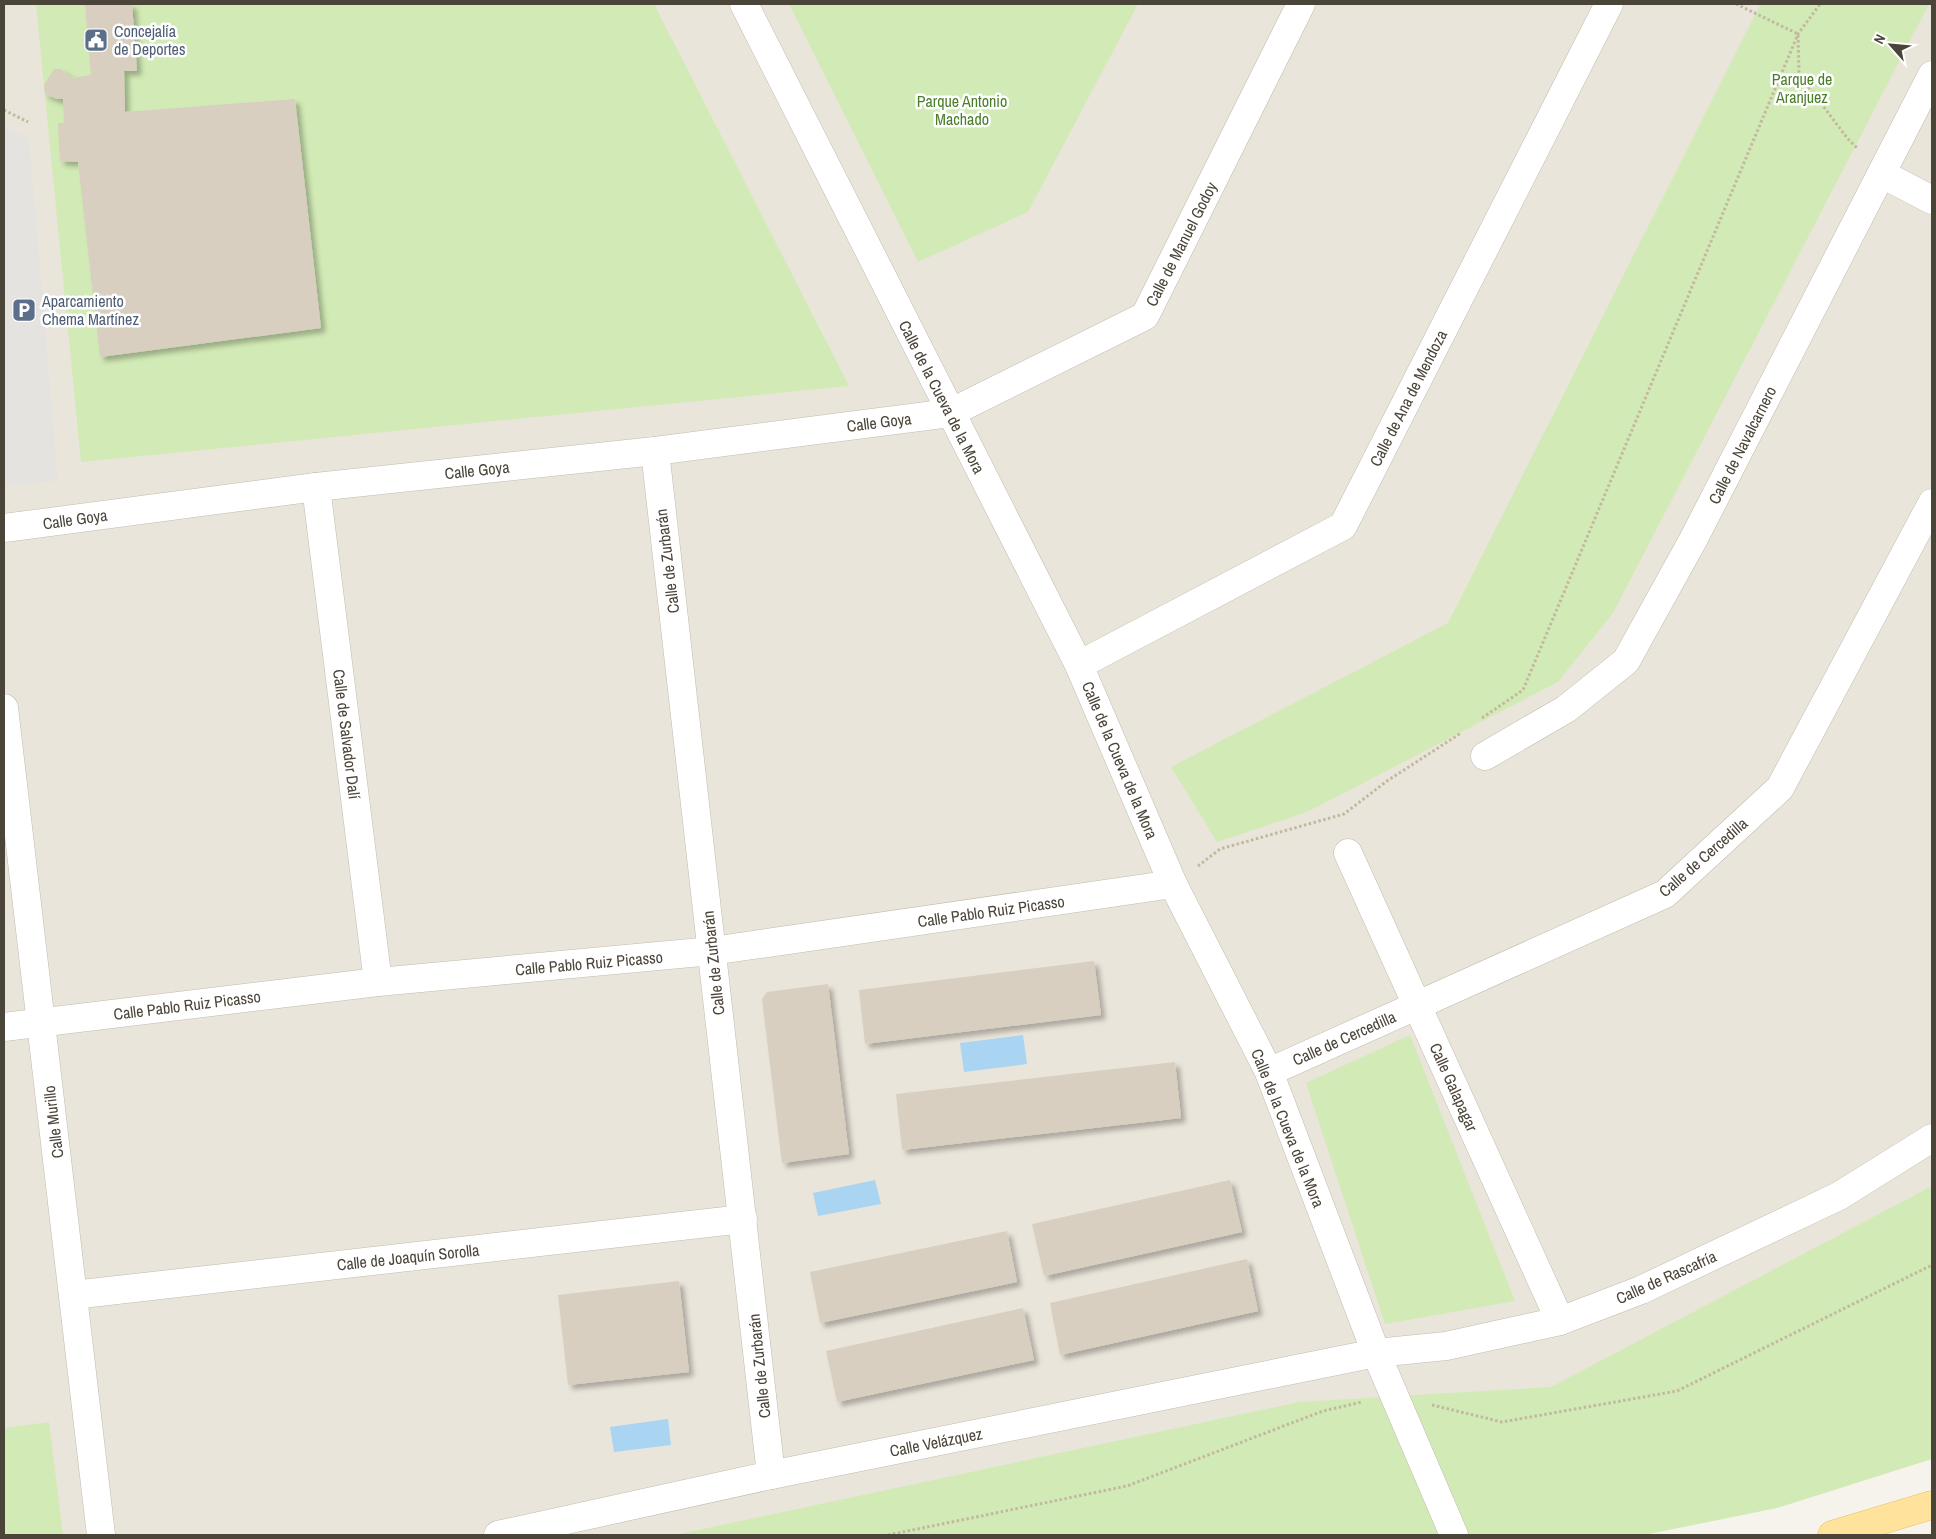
<svg xmlns="http://www.w3.org/2000/svg" width="1936" height="1539" font-family="'Archivo Narrow',sans-serif">
<style>
.residential{fill:#eae5da}
.green{fill:#d2eab5}
.parking{fill:#e5e3e0}
.water{fill:#a9d4f2}
.building{fill:#d8cfc1;filter:url(#shadow)}
.lines{fill:none;stroke-linecap:round;stroke-linejoin:round}
.street-casing{stroke:#c2bbae;stroke-width:29}
.primary-casing{stroke:#e6c16a;stroke-width:29}
.path{stroke:#c4b79f;stroke-width:3;stroke-dasharray:2.5 2.5;stroke-linecap:butt}
.street{stroke:#fff;stroke-width:28}
.primary{stroke:#ffe39c;stroke-width:28}
.labels{text-anchor:middle;dominant-baseline:central;stroke-width:5;stroke-linejoin:round;paint-order:stroke}
.service-label{font-size:16px;fill:#4e5e75;stroke:#fff;text-anchor:start}
.park-label{font-size:16px;fill:#4a7f2a;stroke:#fff}
.street-label{font-size:16px;fill:#4b4439;stroke:#fff}
</style>
<defs>
<filter id="shadow"><feDropShadow dx="4.5" dy="4.5" stdDeviation="2.5" flood-color="#0004"/></filter>
</defs>
<rect width="100%" height="100%" fill="#f6f3ec"/>
<!-- residential -->
<path class="residential" d="M4,4H1932V1342L1003,1535H4Z"/>
<!-- green -->
<g class="green">
<path d="M36,4H654L849,386L81,462Z"/>
<path d="M789,4H1138L1028,212L918,262Z"/>
<path d="M1758,4H1929L1613,613L1558,682L1307,812L1217,842L1171,767L1448,623L1760,5Z"/>
<path d="M1410,1035L1515,1301L1385,1324L1306,1083Z"/>
<path d="M1932,1186V1459L1777,1508L1644,1535H675L1299,1402L1551,1387Z"/>
<path d="M49,1422L63,1535H4V1428Z"/>
</g>
<!-- parking -->
<path class="parking" d="M4,126L29,139L58,481L4,486Z"/>
<!-- water -->
<g class="water">
<path d="M1023,1035L1027,1064L964,1072L960,1043Z"/>
<path d="M875,1180L881,1204L818,1216L813,1193Z"/>
<path d="M668,1419L671,1445L614,1452L610,1427Z"/>
</g>
<!-- building -->
<g class="building">
<path d="M85,4H132L137,71H124L125,112L295,99L321,328L100,357L78,162L60,161L58,123H64L63,99H57L45,94L44,85L54,69H61L72,78L91,75Z"/>
<path d="M1094,961L1101,1015L865,1044L859,990Z"/>
<path d="M828,984L849,1154L782,1163L762,999L767,992Z"/>
<path d="M1175,1062L1181,1118L902,1150L896,1094Z"/>
<path d="M1230,1180L1242,1232L1044,1276L1032,1224Z"/>
<path d="M1007,1231L1017,1282L820,1323L810,1272Z"/>
<path d="M1247,1259L1258,1311L1060,1355L1050,1303Z"/>
<path d="M679,1281L689,1372L568,1385L558,1295Z"/>
<path d="M1023,1308L1034,1360L837,1402L826,1351Z"/>
</g>
<g class="lines">
<!-- street casing -->
<g class="street-casing">
<g id="street">
<path d="M744,4L1079,665L1173,884L1269,1072L1376,1353L1454,1535"/>
<path d="M1882,174L1932,200"/>
<path d="M655,451L771,1475"/>
<path d="M316,487L378,982"/>
<path d="M4,528L316,487L655,451L950,413L1145,316L1301,4"/>
<path d="M1079,665L1343,526L1609,4"/>
<path d="M4,708L101,1535"/>
<path d="M1485,756L1566,709L1626,661L1693,540L1932,75"/>
<path d="M1348,853L1560,1321"/>
<path d="M4,1027L378,982L712,951L1173,884"/>
<path d="M1269,1072L1665,894L1780,788L1932,503"/>
<path d="M73,1295L743,1219"/>
<path d="M498,1535L771,1475L1376,1353L1446,1346L1560,1321L1641,1290L1839,1196L1932,1138"/>
</g>
</g>
<!-- primary casing -->
<g class="primary-casing">
<path id="primary" d="M1832,1535L1932,1505"/>
</g>
<!-- path -->
<g class="path">
<path d="M1736,4L1798,34L1799,74L1848,139L1858,149"/>
<path d="M4,110L28,122"/>
<path d="M1482,718L1523,690L1798,34L1820,4"/>
<path d="M1198,866L1220,849L1344,814L1387,781L1461,733"/>
<path d="M1432,1405L1502,1422L1677,1391L1932,1265"/>
<path d="M888,1535L1127,1486L1323,1411L1362,1402"/>
</g>
<!-- street -->
<use href="#street" class="street"/>
<!-- primary -->
<use href="#primary" class="primary"/>
</g>
<!-- icons -->
<defs>
<g id="civic-square" transform="scale(1.25)"><rect x="-9" y="-9" width="18" height="18" rx="4" fill="#5c6f8a" stroke="#fff"/><path d="M-.6-6.5H3V-4.5H.6V-3L4-1V1h2V6H-6V1h2V-1L-.6-3ZM-1.2 2.5V6h2.4V2.5Z" fill="#fff"/></g>
<g id="parking-square" transform="scale(1.25)"><rect x="-9" y="-9" width="18" height="18" rx="4" fill="#5c6f8a" stroke="#fff"/><path d="M-3.5-5.5H1a3.5 3.5 0 0 1 0 7H-1V5.5H-3.5ZM-1-3.4V-.6H.8a1.4 1.4 0 0 0 0-2.8Z" fill="#fff"/></g>
</defs>
<g fill-rule="evenodd">
<use href="#civic-square" x="96" y="40"/>
<use href="#parking-square" x="24" y="310"/>
</g>
<g class="labels">
<!-- service labels -->
<g class="service-label">
<text x="114" y="31">Concejalía<tspan x="114" dy="18">de Deportes</tspan></text>
<text x="42" y="301">Aparcamiento<tspan x="42" dy="18">Chema Martínez</tspan></text>
</g>
<!-- park labels -->
<g class="park-label">
<text x="1802" y="79">Parque de<tspan x="1802" dy="18">Aranjuez</tspan></text>
<text x="962" y="101">Parque Antonio<tspan x="962" dy="18">Machado</tspan></text>
</g>
<!-- street labels -->
<g class="street-label">
<text transform="translate(1181 244) rotate(-63)">Calle de Manuel Godoy</text>
<text transform="translate(942 397) rotate(63)">Calle de la Cueva de la Mora</text>
<text transform="translate(1408 398) rotate(-63)">Calle de Ana de Mendoza</text>
<text transform="translate(879 422) rotate(-7)">Calle Goya</text>
<text transform="translate(1742 445) rotate(-63)">Calle de Navalcarnero</text>
<text transform="translate(477 470) rotate(-6)">Calle Goya</text>
<text transform="translate(75 519) rotate(-8)">Calle Goya</text>
<text transform="translate(667 561) rotate(-97)">Calle de Zurbarán</text>
<text transform="translate(347 734) rotate(83)">Calle de Salvador Dalí</text>
<text transform="translate(1120 760) rotate(67)">Calle de la Cueva de la Mora</text>
<text transform="translate(1703 857) rotate(-41)">Calle de Cercedilla</text>
<text transform="translate(991 911) rotate(-8)">Calle Pablo Ruiz Picasso</text>
<text transform="translate(589 963) rotate(-5)">Calle Pablo Ruiz Picasso</text>
<text transform="translate(713 963) rotate(-96)">Calle de Zurbarán</text>
<text transform="translate(187 1005) rotate(-7)">Calle Pablo Ruiz Picasso</text>
<text transform="translate(1344 1038) rotate(-24)">Calle de Cercedilla</text>
<text transform="translate(1454 1087) rotate(66)">Calle Galapagar</text>
<text transform="translate(53 1122) rotate(-97)">Calle Murillo</text>
<text transform="translate(1288 1128) rotate(68)">Calle de la Cueva de la Mora</text>
<text transform="translate(408 1257) rotate(-6)">Calle de Joaquín Sorolla</text>
<text transform="translate(1666 1277) rotate(-24)">Calle de Rascafría</text>
<text transform="translate(759 1366) rotate(-96)">Calle de Zurbarán</text>
<text transform="translate(936 1442) rotate(-11)">Calle Velázquez</text>
</g>
</g>
<!-- border -->
<rect width="1936" height="1539" fill="none" stroke="#4b4439" stroke-width="10"/>
<!-- north arrow -->
<g transform="translate(1891 45) rotate(297)" stroke="#ffffff" stroke-width="4" paint-order="stroke">
<path d="M0-4L9 19L0 12L-9 19Z" fill="#4b4439"/>
<text y="-8" font-size="14" font-weight="bold" text-anchor="middle" fill="#4b4439">N</text>
</g>
</svg>
